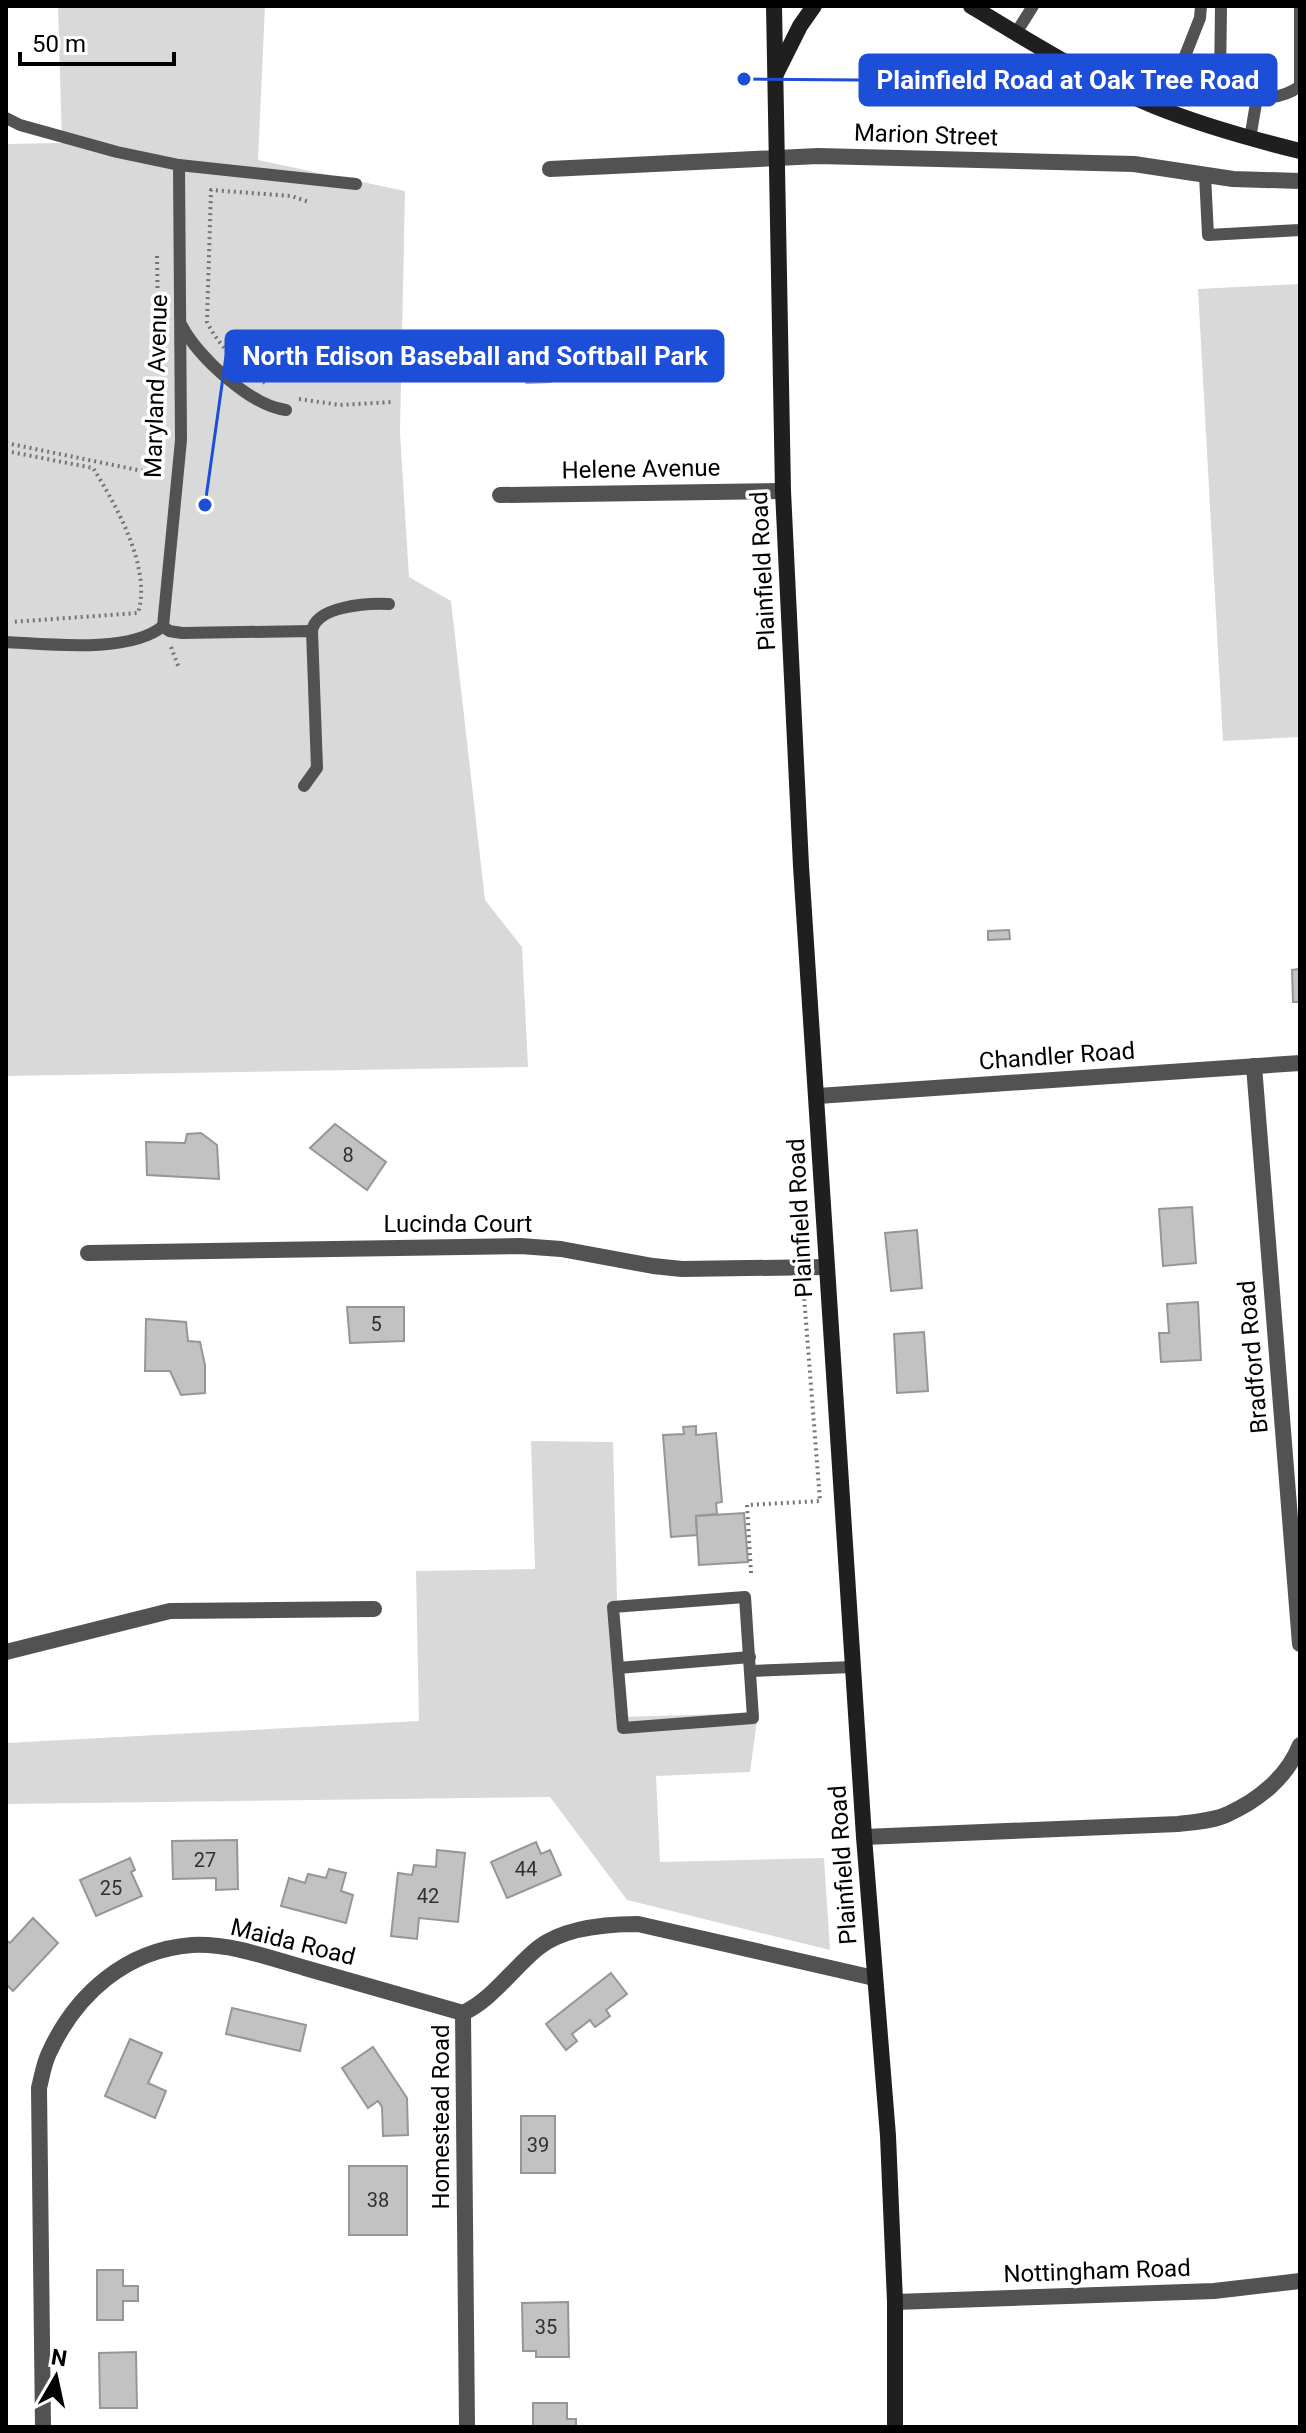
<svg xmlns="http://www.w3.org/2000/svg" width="1306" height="2433" font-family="Roboto,sans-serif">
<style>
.green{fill:#d9d9d9}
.water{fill:#a0a0a0}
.building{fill:#c2c2c2;stroke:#969696;stroke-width:2}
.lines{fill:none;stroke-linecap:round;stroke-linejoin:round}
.path{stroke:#747474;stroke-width:4;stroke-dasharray:2 4;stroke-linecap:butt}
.lane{stroke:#525252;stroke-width:12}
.street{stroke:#525252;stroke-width:16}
.secondary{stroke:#1f1f1f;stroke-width:16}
.labels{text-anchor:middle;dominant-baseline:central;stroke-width:7;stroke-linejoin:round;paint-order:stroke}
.number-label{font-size:20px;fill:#303030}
.street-label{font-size:24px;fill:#000;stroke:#fff}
.leader{fill:none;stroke:#1d4ed8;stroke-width:3}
.callout-dot{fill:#1d4ed8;stroke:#fff;stroke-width:3}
.callout{fill:#1d4ed8;stroke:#1d4ed8;stroke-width:3}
.callout-label{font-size:26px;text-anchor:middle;font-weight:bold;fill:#fff}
</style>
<rect width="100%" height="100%" fill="#fff"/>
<!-- green -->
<g class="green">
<path d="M58,6H265L258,160L405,191L400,433L409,577L451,601L485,900L522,947L528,1067L6,1076V144L62,143Z"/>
<path d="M1300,284V737L1223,741L1198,289Z"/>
<path d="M531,1441L613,1442L620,1717L758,1713L750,1772L656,1776L660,1862L824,1858L830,1950L627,1900L550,1797L6,1804V1743L419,1721L416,1571L535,1569Z"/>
</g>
<!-- water -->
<path class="water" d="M525,364H551L556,370L557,377L551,383L526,384L520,377L519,370Z"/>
<!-- building -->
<g class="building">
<path d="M1009,930L1010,939L988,940V931Z"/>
<path d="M1300,969V1002H1293L1292,970Z"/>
<path d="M335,1124L386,1162L367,1190L310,1148Z"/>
<path d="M201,1133L217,1145L219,1179L147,1175L146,1142L185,1143L187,1134Z"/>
<path d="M1192,1207L1196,1263L1163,1266L1159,1209Z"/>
<path d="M917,1230L922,1288L891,1291L885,1233Z"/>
<path d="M1198,1302L1201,1360L1161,1362L1159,1333H1169L1167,1304Z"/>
<path d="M347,1307H404V1341L350,1343Z"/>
<path d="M146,1319L186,1322L188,1341L200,1342L205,1365V1393L181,1395L170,1371H145Z"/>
<path d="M924,1332L928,1391L897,1393L894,1334Z"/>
<path d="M696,1426V1435L716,1433L722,1502L716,1503L717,1514L696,1516L697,1535L671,1537L663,1435L684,1434L683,1427Z"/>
<path d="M744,1513L748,1562L699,1565L696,1516Z"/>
<path d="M237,1840L238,1889L216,1890V1878L173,1879L172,1841Z"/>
<path d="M536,1842L541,1854L550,1850L561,1875L507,1898L491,1862Z"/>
<path d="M437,1850L465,1853L458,1922L419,1918L417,1939L391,1936L398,1873L412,1875L414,1865L436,1867Z"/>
<path d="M130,1858L135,1870L131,1872L142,1896L96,1916L80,1880Z"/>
<path d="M329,1869L346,1873L341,1891L353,1895L346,1923L281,1906L289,1878L305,1883L308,1874L326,1878Z"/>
<path d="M33,1918L58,1943L13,1991L6,1984V1940L10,1943Z"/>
<path d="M611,1973L627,1994L606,2010L610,2016L595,2027L590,2020L572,2034L577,2041L566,2050L546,2024Z"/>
<path d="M232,2008L306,2025L300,2051L226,2034Z"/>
<path d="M130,2039L162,2053L148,2083L166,2091L155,2118L105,2096Z"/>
<path d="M373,2047L407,2098L408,2135L383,2136L382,2107L378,2101L368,2108L342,2068Z"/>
<rect x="521" y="2116" width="34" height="57"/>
<rect x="349" y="2166" width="58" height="69"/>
<path d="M97,2270H123V2286H138V2301H123V2320H97Z"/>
<path d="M568,2302L569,2357H536V2351H523L522,2303Z"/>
<path d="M136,2352L137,2408H100L99,2353Z"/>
<path d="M533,2403H567V2419H576V2427H533Z"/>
</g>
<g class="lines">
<!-- path -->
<g class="path">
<path d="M157,256L158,318L164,337"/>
<path d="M265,383C242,366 220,349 207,322L211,190L291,196L309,202"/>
<path d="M299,399L340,405L392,402"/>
<path d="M6,443L162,475"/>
<path d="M6,451L93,468C116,505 152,568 138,613L11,622"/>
<path d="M171,647L179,668"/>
<path d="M751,1573L747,1505L820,1501L803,1283"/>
</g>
<!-- lane -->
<g class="lane">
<path d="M1221,6L1220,83C1243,99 1276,104 1300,86V6"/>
<path d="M1016,33L1033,6"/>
<path d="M1164,109L1200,18L1201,6"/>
<path d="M6,118L20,125L117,152L179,165L181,440L163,626C130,654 47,644 6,642"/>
<path d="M1250,139L1257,97"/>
<path d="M179,165L356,184"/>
<path d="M1205,175L1208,235L1300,230"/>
<path d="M182,326C198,357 251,406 286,410"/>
<path d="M163,626L169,631L182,633L312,631L317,768L304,786"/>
<path d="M312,631C316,606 367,603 389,604"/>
<path d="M745,1597L753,1718L623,1728L613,1607Z"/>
<path d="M618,1668L750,1657"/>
<path d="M751,1671L853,1667"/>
</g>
<!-- street -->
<g class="street">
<path d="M550,169L818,156L1134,164L1233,179L1300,181"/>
<path d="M500,495L783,491"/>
<path d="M1254,1066L1300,1644"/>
<path d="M818,1096L1300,1063"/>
<path d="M88,1253L520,1246L561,1249L653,1266L682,1269L826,1267"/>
<path d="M6,1652L170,1611L374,1609"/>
<path d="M864,1837L1178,1824C1194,1822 1214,1821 1228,1814C1259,1800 1287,1777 1300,1745"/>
<path d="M895,2302L1214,2291L1300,2281"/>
<path d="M43,2427L39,2088C42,2076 44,2063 49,2053C76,1994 126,1950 192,1945C230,1943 270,1958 305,1968C358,1983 410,1998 463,2013"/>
<path d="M467,2427L463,2013C493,1999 512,1969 538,1948C563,1928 607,1924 638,1924L874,1978"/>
</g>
<!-- secondary -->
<g class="secondary">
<path d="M774,6L783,491L801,866L864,1837L888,2136L895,2302V2427"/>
<path d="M971,6C1030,42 1090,79 1154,106C1201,125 1251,139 1300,151"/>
<path d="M776,74L800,26L814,6"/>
</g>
</g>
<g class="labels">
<!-- number labels -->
<g class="number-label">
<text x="348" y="1155">8</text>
<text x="376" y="1324">5</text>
<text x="205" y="1860">27</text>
<text x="526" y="1869">44</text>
<text x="111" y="1888">25</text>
<text x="428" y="1896">42</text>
<text x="538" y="2145">39</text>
<text x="378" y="2200">38</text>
<text x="546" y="2327">35</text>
</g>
<!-- street labels -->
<g class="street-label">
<text transform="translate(926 135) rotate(2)">Marion Street</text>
<text transform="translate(156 386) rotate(-88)">Maryland Avenue</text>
<text transform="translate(641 469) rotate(-1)">Helene Avenue</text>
<text transform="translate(763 571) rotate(-93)">Plainfield Road</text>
<text transform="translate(1057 1056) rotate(-4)">Chandler Road</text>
<text transform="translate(800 1218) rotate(-93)">Plainfield Road</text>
<text x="458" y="1224">Lucinda Court</text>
<text transform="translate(1253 1357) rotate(-95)">Bradford Road</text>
<text transform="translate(843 1865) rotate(-94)">Plainfield Road</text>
<text transform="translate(293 1942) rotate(14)">Maida Road</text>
<text transform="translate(441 2117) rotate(-90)">Homestead Road</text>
<text transform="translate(1097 2271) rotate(-2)">Nottingham Road</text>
</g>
</g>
<!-- callouts -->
<path class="leader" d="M744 79L860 80M205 505L226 356"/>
<g class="callout-dot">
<circle cx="744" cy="79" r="8"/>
<circle cx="205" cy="505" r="8"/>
</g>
<g class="callout">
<rect x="860" y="55" width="416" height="50" rx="8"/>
<rect x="226" y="331" width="497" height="50" rx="8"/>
</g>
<g class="callout-label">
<text x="1068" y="89">Plainfield Road at Oak Tree Road</text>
<text x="475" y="365">North Edison Baseball and Softball Park</text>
</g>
<!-- border -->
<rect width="1306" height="2433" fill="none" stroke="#000000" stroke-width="16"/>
<!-- north arrow -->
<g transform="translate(56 2377) rotate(9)" stroke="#ffffff" stroke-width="6" paint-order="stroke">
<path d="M0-6L14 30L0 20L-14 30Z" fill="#000000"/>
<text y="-12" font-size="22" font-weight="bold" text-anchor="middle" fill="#000000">N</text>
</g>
<!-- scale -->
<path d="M20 52v12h154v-12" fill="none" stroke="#000000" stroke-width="4"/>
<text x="32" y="52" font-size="24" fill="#000000" stroke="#ffffff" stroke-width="6" paint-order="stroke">50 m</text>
</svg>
